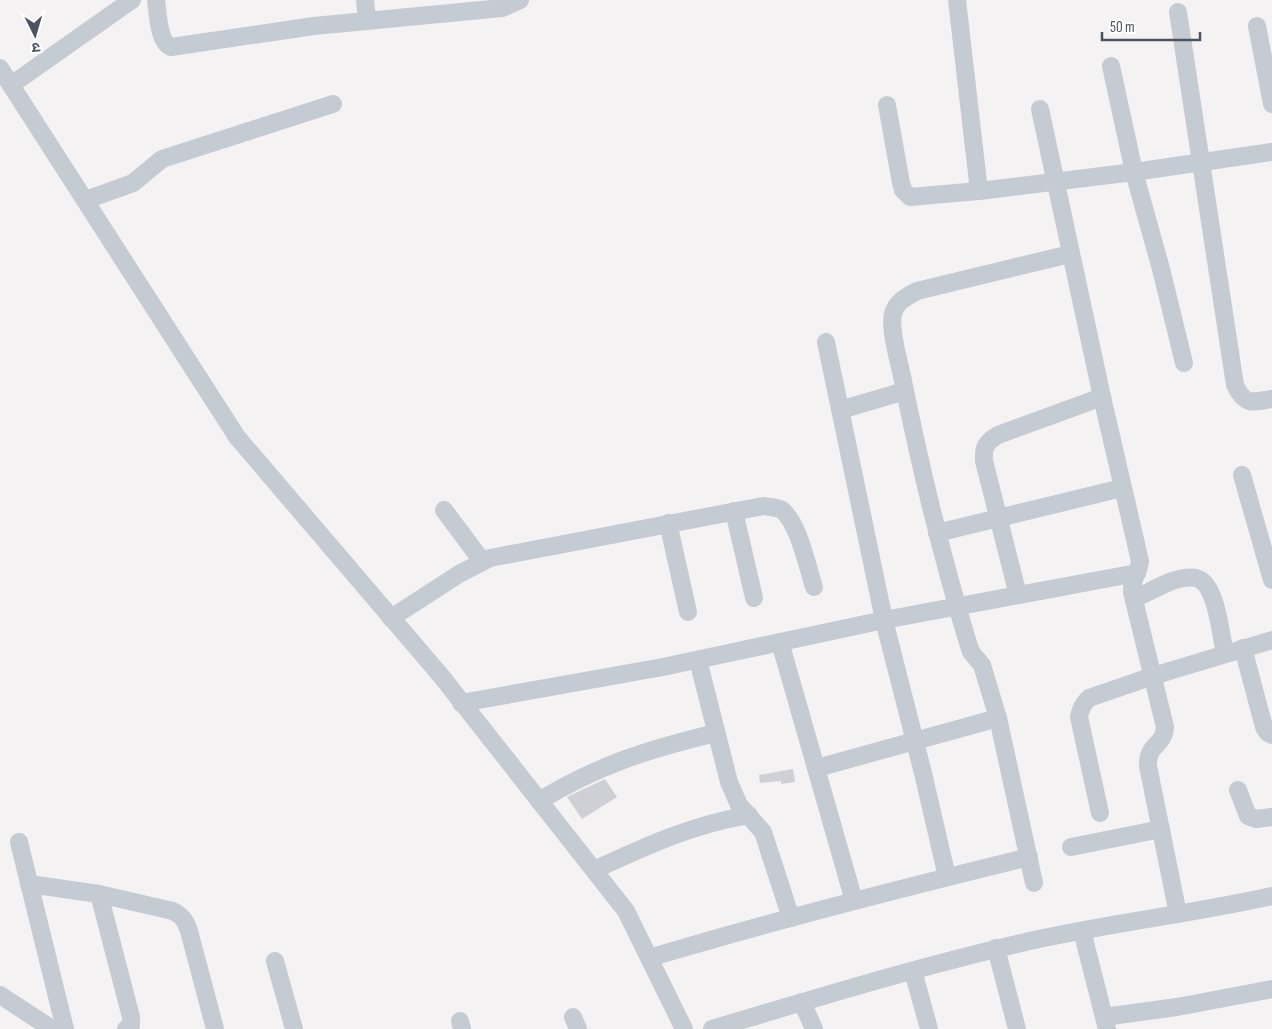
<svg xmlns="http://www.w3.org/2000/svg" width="1272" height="1029" font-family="'Sofia Sans Condensed','Noto Sans Devanagari',sans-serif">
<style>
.building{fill:#cfd0d5}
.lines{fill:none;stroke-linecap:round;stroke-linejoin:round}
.minor{stroke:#c4cbd2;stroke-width:18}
</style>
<rect width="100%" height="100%" fill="#f4f2f2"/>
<!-- building -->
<g class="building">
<path d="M793,769L795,782L781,784V781L760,783L759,775Z"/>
<path d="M605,779L617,797L582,819L567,797Z"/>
</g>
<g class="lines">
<!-- minor -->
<g class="minor">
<path d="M156,0C158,12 158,42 171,47L314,26L502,8L520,0"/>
<path d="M365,0L367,20"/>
<path d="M957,0L979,191"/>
<path d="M1178,12L1235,385C1245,406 1252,402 1272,399"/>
<path d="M1257,26L1272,104"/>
<path d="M1111,66L1134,172L1161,269L1184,363"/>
<path d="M0,68L237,437L442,677L626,911L684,1029"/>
<path d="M11,85L132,0"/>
<path d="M887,105L901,183L903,190L910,197L979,191L1134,172L1272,152"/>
<path d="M1040,109L1102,397L1140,561C1139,573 1131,580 1132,592L1165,727C1164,747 1147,743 1148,766L1178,914"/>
<path d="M86,200L133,183L162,159L333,104"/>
<path d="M826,342L884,620L923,773L947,877"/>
<path d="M840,410L905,391"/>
<path d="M1242,475L1272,580"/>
<path d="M444,510L482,561"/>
<path d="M734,511L754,598"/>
<path d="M668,523L688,612"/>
<path d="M937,533L1122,488"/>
<path d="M1018,595L984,461C983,447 986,442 998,435L1102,397"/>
<path d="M1134,599C1147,593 1159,586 1172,581C1181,578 1195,575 1202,581C1217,592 1221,636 1225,654"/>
<path d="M391,618L459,574L490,558L763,506C768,507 777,507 782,510C799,524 807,566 814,587"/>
<path d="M780,642L854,901"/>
<path d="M1243,648L1264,727L1268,733L1272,735"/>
<path d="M698,660L729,782L739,805L763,832L791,918"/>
<path d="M461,703L663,667L884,620L1137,573"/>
<path d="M817,768L998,718"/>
<path d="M1238,790L1248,816L1256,819L1272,817"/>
<path d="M539,801C598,765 649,749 716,733"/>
<path d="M1100,813L1079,717C1080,709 1083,704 1089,698L1153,676L1272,640"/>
<path d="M19,842L65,1029"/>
<path d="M1071,847L1161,829"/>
<path d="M594,870C646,846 691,825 749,815"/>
<path d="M1034,883L998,718L982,665L971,652L968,643C942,557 921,470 903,381C900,364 889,330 893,314C896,302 906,297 917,291L1070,254"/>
<path d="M29,884L99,894L173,911C182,916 186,921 189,931L215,1029"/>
<path d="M99,894L131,1017V1025L126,1029"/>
<path d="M1082,931L1107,1029"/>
<path d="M996,948L1017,1029"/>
<path d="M649,958C775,920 902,888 1029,857"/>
<path d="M275,961L294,1029"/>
<path d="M913,971L929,1029"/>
<path d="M0,995L52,1029"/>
<path d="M802,1002L814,1029"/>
<path d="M573,1017L578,1029"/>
<path d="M1104,1017L1177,1007L1272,989"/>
<path d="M460,1021L462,1029"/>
<path d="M712,1029C806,1001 901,972 996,949C1087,926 1181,916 1272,896"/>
</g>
</g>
<!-- north arrow -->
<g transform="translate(35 35) rotate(175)" stroke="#ffffff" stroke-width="4" paint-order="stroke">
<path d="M0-4L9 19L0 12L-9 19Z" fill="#4b535e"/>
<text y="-8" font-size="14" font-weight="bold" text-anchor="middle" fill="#4b535e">उ</text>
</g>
<!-- scale -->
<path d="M1102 32v8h98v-8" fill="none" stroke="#4b535e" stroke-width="2.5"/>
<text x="1110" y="32" font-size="15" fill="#4b535e" stroke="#ffffff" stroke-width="4" paint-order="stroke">50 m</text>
</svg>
